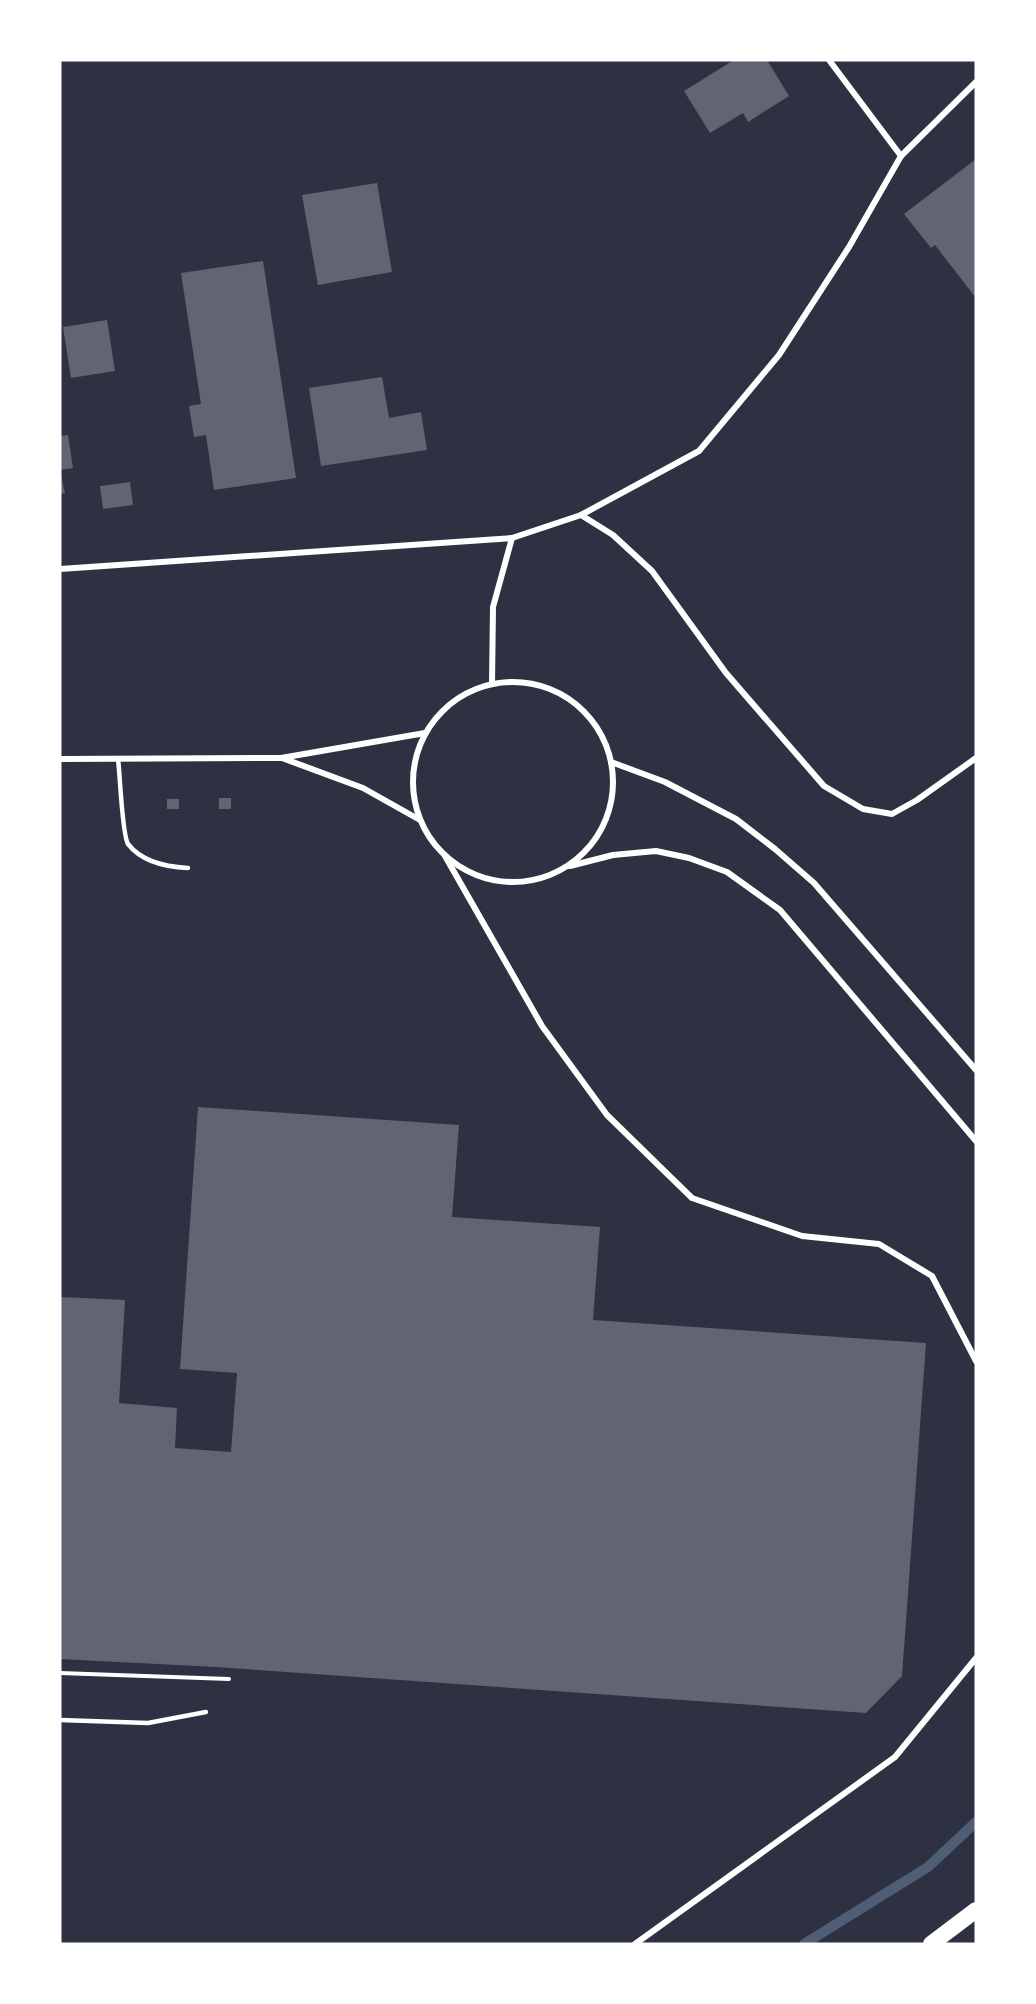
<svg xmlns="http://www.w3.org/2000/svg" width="1036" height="2004" font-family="'Archivo Narrow',sans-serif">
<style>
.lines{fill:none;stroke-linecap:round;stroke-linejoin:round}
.stream{stroke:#4f5d75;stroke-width:10}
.building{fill:#626471}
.path{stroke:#fff;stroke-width:4}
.service{stroke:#fff;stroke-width:4.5}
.minor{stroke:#fff;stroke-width:6}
.trunk{stroke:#fff;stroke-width:16}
</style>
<rect width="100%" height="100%" fill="#2d3142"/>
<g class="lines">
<!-- stream -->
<path class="stream" d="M804,1944L928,1867L976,1822"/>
</g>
<!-- building -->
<g class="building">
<path d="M734,60H767L789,96L748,122L743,113L710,133L684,91Z"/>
<path d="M976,159V298L935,245L931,248L904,214Z"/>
<path d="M377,183L392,272L318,285L302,195Z"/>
<path d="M263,261L296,478L214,490L206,435L194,437L189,406L201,404L181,273Z"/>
<path d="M107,320L115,371L71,378L63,327Z"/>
<path d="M382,377L389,418L421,412L427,450L321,466L309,388Z"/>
<path d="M68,435L73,468L60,470V436Z"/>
<path d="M60,471L65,493L60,494Z"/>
<path d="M130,482L133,505L103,509L100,486Z"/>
<rect x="219" y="798" width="12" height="11"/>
<rect x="167" y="799" width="12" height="10"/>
<path d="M198,1107L459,1125L452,1217L600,1227L593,1320L926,1343L902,1676L866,1713L216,1667L60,1659V1297L125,1300L119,1403L177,1408L175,1448L231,1452L237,1373L180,1369Z"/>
</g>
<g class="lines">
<!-- path -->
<path class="path" d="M60,1673L229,1679"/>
<!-- service -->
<g class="service">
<path d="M118,759C120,773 122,835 128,844C142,862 166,867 188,868"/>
<path d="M60,1720L148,1723L206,1712"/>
</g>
<!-- minor -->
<g class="minor">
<path d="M829,60L901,156L976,82"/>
<path d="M581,515L613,535L652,571L726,673L824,786L863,809L892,814L917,800L976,758"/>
<path d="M60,569L512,538L581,515L699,451L779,355L849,247L901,156"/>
<circle cx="513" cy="782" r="100"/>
<path d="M492,684L493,607L512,538"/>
<path d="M282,758L363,788L420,820"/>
<path d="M60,759L281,758L425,733"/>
<path d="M611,762L665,782L736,819L775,849L814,883L976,1070"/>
<path d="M445,856L542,1026L607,1115L692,1198L802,1236L879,1244L932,1276L976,1361"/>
<path d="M570,866L613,855L656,851L689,858L727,872L780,910L976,1141"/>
<path d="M635,1944L895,1757L976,1658"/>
</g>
<!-- trunk -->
<path class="trunk" d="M931,1944L976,1910"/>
</g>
<!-- border -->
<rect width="1036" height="2004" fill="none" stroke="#ffffff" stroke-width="123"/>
</svg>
